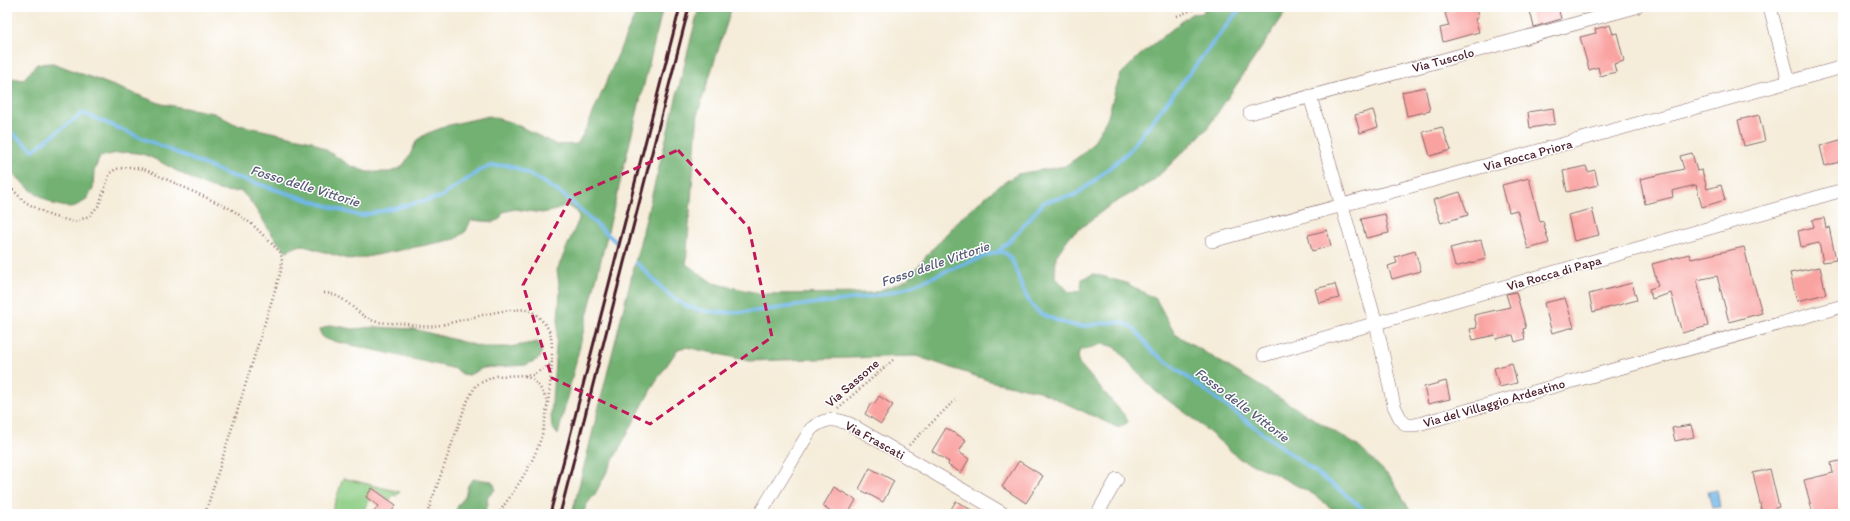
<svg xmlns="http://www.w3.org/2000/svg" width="1850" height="521" font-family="Itim,sans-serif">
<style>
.green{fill:#8ece84;stroke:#6c7658}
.forest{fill:#72b172;stroke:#5e684e}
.water{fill:#6fb7e7;stroke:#5c6b89}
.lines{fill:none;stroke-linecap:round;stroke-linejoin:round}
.stream{stroke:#6fb7e7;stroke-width:4}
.building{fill:#f9a3a1}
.minor-casing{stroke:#866768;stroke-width:14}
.path{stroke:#866768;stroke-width:2.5;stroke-dasharray:1 3;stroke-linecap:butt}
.minor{stroke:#fff;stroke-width:13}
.rail{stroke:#4a1f2b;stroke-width:3}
.marked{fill:none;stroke:#c2185b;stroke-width:3;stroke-dasharray:8 5;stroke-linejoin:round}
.labels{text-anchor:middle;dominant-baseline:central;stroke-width:3;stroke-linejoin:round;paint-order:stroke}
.street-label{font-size:13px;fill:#4a1f2b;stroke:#fff}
.water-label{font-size:14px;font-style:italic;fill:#595c76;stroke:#fff}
</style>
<rect width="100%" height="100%" fill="#fff"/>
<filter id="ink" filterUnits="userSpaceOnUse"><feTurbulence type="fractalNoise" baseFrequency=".025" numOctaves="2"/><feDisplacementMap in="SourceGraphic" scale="8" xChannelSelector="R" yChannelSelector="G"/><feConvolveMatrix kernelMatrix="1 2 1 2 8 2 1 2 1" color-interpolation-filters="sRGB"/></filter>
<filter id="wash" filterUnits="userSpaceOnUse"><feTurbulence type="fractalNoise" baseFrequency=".012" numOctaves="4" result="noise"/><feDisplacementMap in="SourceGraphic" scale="16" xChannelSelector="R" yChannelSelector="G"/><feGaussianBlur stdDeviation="0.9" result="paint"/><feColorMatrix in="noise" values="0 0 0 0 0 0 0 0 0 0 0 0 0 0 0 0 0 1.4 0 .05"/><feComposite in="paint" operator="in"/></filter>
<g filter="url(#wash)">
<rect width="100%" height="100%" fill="#f5ecd9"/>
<!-- green -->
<path class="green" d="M343,478L400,492L396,496L393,495L390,500L372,488L366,497L370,500L363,511L368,514H331Z"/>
<!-- forest -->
<g class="forest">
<path d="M639,7H663L558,435L552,427L551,415L560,292L557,270L579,219L577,211L565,205L557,210L542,213L515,209L503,212L500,219L493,222L471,220L466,231L456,239L351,260L301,245L286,251C267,233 259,208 241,191C209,197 175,166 145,155C130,150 114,153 100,157L94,171L93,189L85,201L71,208L53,204L31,190L7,168V77L23,80L37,64L53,63L162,104L214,113L235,124L312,141L351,166L367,172H390L402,167L410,155L417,140L426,134L449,125L489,116L513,123L557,145L577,144C585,132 591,119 596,106C611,73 623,39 639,7Z"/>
<path d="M699,7H732L698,112L686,264L713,283L762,294L872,293L907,280L928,254L962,217L997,187L1018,174L1065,166L1081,155L1093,143L1108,117L1115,91L1121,74L1139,56L1191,14L1203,13L1205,7H1289L1206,130L1153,181L1109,206L1069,237L1056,256L1055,277L1070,293L1081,291L1082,279L1094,274L1126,283L1156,299L1175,334L1358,446L1391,478L1412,514H1339L1313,494L1273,473L1240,459L1194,419L1155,391L1115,347L1103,344L1079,351L1078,362L1125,416L1128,422L1119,428L1039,391L993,382L916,356L749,361L686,347L678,349L654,384L595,494L587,504L583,514H572Z"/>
<path d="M331,325L353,329L375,327L414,329L482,347H509L538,342L542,349L540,358L526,365L483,368L469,375L462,374L456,369L352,345L332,341L323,338L319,330Z"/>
<path d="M474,479L492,481L495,487V490L487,498L488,504L483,514H457L456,510C458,505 460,503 463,499C469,491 464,486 474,479Z"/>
</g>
<!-- water -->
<path class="water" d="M1717,490L1720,507L1712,508L1708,492Z"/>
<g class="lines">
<!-- stream -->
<g class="stream">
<path d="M7,129L33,150L83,113L229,175L360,216L441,197L482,169L491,166L507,165L519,169L540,180L566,197L616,242"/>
<path d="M997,252L1010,241L1044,202L1075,195L1093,182L1129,151L1241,7"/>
<path d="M637,263C652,277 668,298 687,306C722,320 774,308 810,304C844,300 879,298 911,286C933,277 955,267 978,259C985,256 993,252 1001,252C1021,253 1016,307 1048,317C1057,320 1070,326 1080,326C1095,327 1119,316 1133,328C1140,334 1146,344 1152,351L1345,494L1369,514"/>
</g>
</g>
<g id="blocks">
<!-- building -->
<g class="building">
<path d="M1467,7H1476L1478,18L1475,19L1479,32L1443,42L1440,28L1449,26L1445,13Z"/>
<path d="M1529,7H1558L1561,19L1534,27Z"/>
<path d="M1610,25L1613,34L1617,33L1624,61L1614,64L1616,72L1600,76L1598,67L1589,70L1580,37L1596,33L1595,29Z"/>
<path d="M1425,87L1430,111L1407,116L1402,92Z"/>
<path d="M1553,108L1555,124L1530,128L1528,112Z"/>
<path d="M1373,110L1378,127L1360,133L1355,115Z"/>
<path d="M1759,115L1765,141L1744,146L1738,120Z"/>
<path d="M1442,127L1451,150L1430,156L1423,132Z"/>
<path d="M1843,139V161L1825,166L1820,146Z"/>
<path d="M1692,153L1697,171L1702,170L1707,189L1721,185L1725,200L1702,207L1696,185L1672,191L1673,197L1645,204L1640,179L1684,169L1680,156Z"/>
<path d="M1586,166L1588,172L1595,170L1598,185L1567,192L1563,171Z"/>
<path d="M1529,178L1540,222L1543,221L1549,243L1528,249L1517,210L1509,212L1502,185Z"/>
<path d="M1460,192L1468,215L1441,223L1433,200Z"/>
<path d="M1592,209L1599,235L1574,241L1568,215Z"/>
<path d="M1385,214L1389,233L1366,238L1361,219Z"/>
<path d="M1824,218L1826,228L1829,227L1836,260L1823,262L1819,243L1801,247L1798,231L1814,227L1812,220Z"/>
<path d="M1327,230L1331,246L1312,251L1308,235Z"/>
<path d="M1481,240L1486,259L1455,267L1450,248Z"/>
<path d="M1744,247L1753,284H1754L1762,313L1729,322L1717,276L1697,280L1708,326L1682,333L1671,293L1652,299L1649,289L1658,286L1652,264L1689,254L1691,259Z"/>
<path d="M1415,251L1421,271L1392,279L1388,266L1397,263L1395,257Z"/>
<path d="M1820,267L1826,294L1797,301L1790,273Z"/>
<path d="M1632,283L1637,300L1593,312L1589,294Z"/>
<path d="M1335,284L1339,298L1319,303L1315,289Z"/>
<path d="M1516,292L1526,328L1523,329L1525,339L1515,342L1513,335L1496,339L1495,335L1473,340L1470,329L1477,328L1474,315L1510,307L1506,294Z"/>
<path d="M1565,298L1574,327L1552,333L1544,303Z"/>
<path d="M1512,363L1517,383L1499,387L1494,368Z"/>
<path d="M1446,381L1450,399L1428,404L1424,387Z"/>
<path d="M879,396L893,405L881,424L865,414L871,403L874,404Z"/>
<path d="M1691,425L1694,437L1675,441L1672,428Z"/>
<path d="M946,428L966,440L959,452L969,459L961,473L948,465L949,462L932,451Z"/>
<path d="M1843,460V514H1813L1804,480L1833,473L1831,463Z"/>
<path d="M1019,461L1043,476L1026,503L1002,487Z"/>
<path d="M870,468L894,481L883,502L859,489Z"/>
<path d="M1770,469L1779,507L1762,512L1753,473Z"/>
<path d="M834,487L856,500L848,514H836L823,506Z"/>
<path d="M372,488L396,505L390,514H372L378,506L366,497Z"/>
<path d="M956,501L978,514H948Z"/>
</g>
</g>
</g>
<g filter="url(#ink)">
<use href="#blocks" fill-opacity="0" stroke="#866768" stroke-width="1"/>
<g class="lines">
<!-- minor casing -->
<g class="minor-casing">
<g id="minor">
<path d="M1770,7L1789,82"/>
<path d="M1310,96L1376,323L1394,406L1400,418L1406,425H1415L1843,306"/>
<path d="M1250,113L1636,7"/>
<path d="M1212,241L1843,67"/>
<path d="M1264,355L1843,190"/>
<path d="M760,514L811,429C824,418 834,418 850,424L1004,514"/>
<path d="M1097,514L1117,479"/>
</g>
</g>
<!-- path -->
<g class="path">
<path d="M1177,16L1192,10V7"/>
<path d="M7,184L25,202L51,216L75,222L89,216L99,205L110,173L116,169L129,167L144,169L231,209L253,225L280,252L282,259L281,271L205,514"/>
<path d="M324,293C348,294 356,318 378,322C385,323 392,323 399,323C410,324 424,328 435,326C456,323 512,304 530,311C537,314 548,326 550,333C556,351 547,419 541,438C533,465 514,491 498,514"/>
<path d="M525,376C538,381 542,390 547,402"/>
<path d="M838,408L893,360"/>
<path d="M909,445L955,400"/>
<path d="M427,514L466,404L476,385L495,376L533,375L551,364"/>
</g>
<!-- minor -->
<use href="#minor" class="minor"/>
<!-- rail -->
<g class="rail">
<path d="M550,514L680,7"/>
<path d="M560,514L689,7"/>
</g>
</g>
</g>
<!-- marked area -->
<path class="marked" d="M678,150L749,228L772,337L650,424L552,378L523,285L572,196Z"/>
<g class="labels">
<!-- street labels -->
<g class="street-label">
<text transform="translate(1443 60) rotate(-15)">Via Tuscolo</text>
<text transform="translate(1528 155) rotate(-15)">Via Rocca Priora</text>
<text transform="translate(1554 273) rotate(-16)">Via Rocca di Papa</text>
<text transform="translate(852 383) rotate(-41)">Via Sassone</text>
<text transform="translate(1494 403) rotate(-16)">Via del Villaggio Ardeatino</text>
<text transform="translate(875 440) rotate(29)">Via Frascati</text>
</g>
<!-- water labels -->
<g class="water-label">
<text transform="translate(305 186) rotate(17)">Fosso delle Vittorie</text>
<text transform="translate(935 264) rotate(-19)">Fosso delle Vittorie</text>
<text transform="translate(1242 405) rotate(37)">Fosso delle Vittorie</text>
</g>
</g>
<!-- margin -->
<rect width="1850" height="521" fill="none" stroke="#fff" stroke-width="24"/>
</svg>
